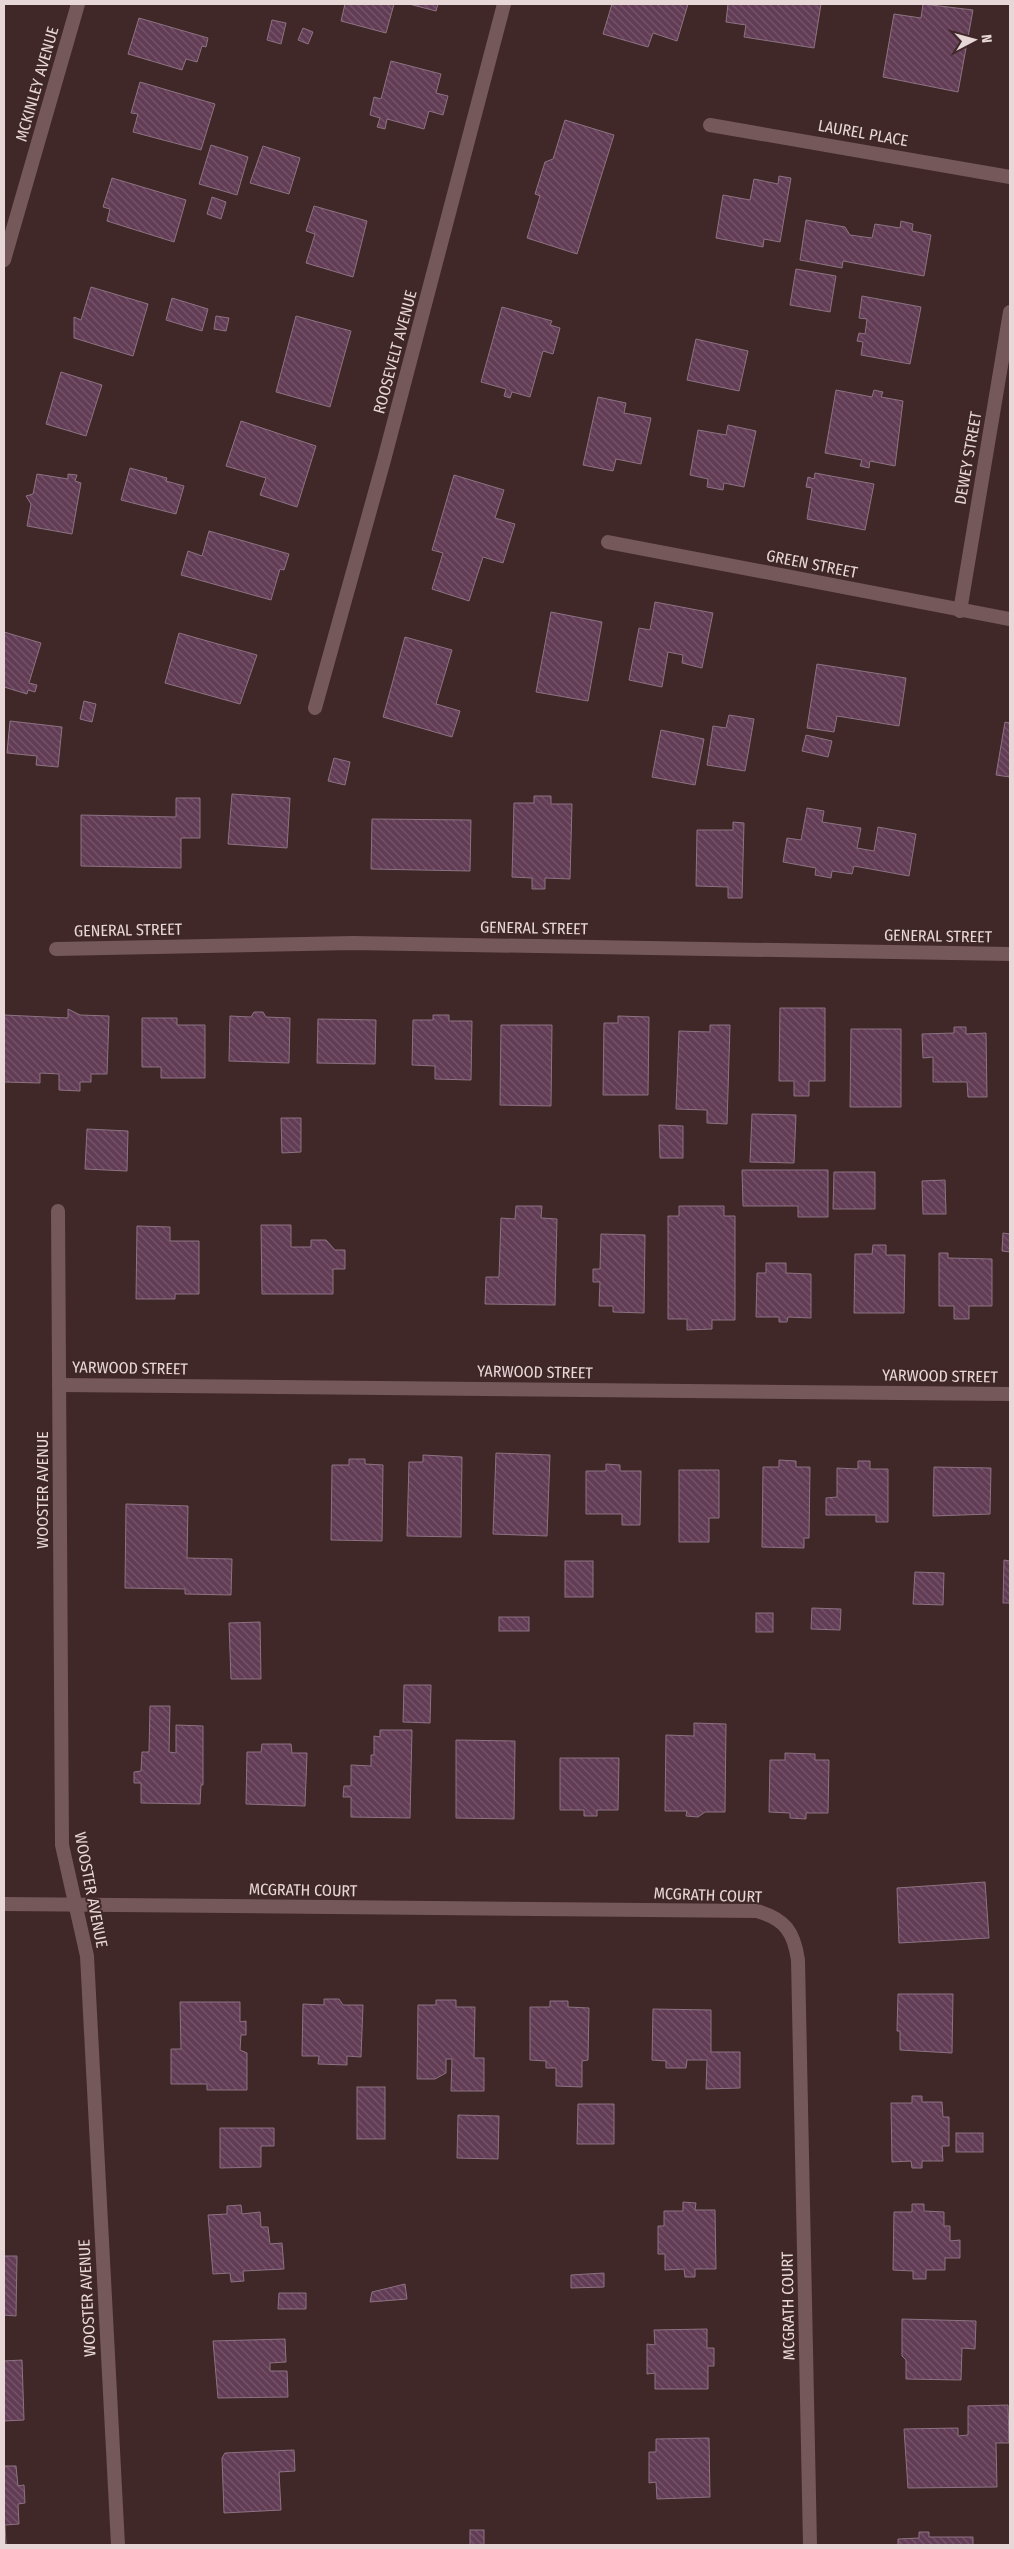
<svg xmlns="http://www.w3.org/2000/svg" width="1014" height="2549" font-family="'Fira Sans Condensed',sans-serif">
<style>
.building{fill:url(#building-back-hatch);stroke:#8c7382}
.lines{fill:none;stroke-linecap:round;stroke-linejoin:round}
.minor{stroke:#755859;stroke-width:14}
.labels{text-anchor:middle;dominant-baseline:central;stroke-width:4;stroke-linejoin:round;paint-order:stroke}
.street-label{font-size:16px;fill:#e8d7d7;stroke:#402728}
</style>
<defs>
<pattern id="building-back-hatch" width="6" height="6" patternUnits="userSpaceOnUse" patternTransform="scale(1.25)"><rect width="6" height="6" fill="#613c54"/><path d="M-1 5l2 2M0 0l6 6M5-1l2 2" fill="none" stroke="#78576c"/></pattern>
</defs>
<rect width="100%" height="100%" fill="#402728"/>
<!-- building -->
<g class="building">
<path d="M345,4H394L386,33L341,21Z"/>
<path d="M409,4H438L436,11Z"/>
<path d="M612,4H688L677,41L653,33L648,47L603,34Z"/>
<path d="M728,4H821L814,48L744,37L746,25L726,22Z"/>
<path d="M923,4L973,10L958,92L883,77L894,14L921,18Z"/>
<path d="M139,18L208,38L206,47L202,46L197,62L186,59L182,70L128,54Z"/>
<path d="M272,20L286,23L281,44L267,40Z"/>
<path d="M303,28L313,32L308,44L298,40Z"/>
<path d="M391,61L441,74L436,93L448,96L443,115L429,111L424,129L387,119L385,129L377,127L380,118L370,115L374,97L381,99Z"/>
<path d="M140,82L215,104L201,150L133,132L138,114L131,113Z"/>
<path d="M565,120L614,135L577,254L527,238L540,196L535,194L545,162L553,159Z"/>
<path d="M211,145L248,157L237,195L199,184Z"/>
<path d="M263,146L300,158L289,194L250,183Z"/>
<path d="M779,176L791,178L780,242L764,239L763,247L716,238L723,195L750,200L754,179L778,184Z"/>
<path d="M112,178L186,200L174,242L107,221L110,209L103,207Z"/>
<path d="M212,197L226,202L221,219L207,214Z"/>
<path d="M314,206L367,221L353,277L306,263L315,234L306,231Z"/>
<path d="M806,220L845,227L850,235L872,238L875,224L900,228L901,221L913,224L912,231L931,235L924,276L843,261L842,268L800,260Z"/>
<path d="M796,269L836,276L830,312L790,305Z"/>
<path d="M91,287L148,304L133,356L74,338V317L81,320Z"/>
<path d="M862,296L921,307L910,364L861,355L863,342L857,341L859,333L865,334L867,319L859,318Z"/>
<path d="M172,298L208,309L202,331L166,320Z"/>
<path d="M502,307L552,321L550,325L560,328L553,354L543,351L530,397L512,392L510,398L504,396L506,389L481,382Z"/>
<path d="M216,316L229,318L226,331L214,329Z"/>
<path d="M296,316L351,331L330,407L276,392Z"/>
<path d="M696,339L748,351L739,391L687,380Z"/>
<path d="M61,372L102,385L86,436L46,424Z"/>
<path d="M836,390L872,397L874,390L883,392L881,397L903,401L895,466L870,461L869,468L860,466L862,460L825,453Z"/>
<path d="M598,397L626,403L624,413L651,418L641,464L616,459L613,471L583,465Z"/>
<path d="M241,421L316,446L297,507L260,495L266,478L226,466Z"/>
<path d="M728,425L756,431L744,487L724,483L723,490L707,487L708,479L690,475L698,430L726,435Z"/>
<path d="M130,468L167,478L166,481L184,486L176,514L121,500Z"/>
<path d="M815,473L874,484L865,530L807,519L812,488L806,487L808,477L814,479Z"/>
<path d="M37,474L68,479V474L77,475L75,481L81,483L72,534L27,526L31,504L26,496L33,494Z"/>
<path d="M454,475L504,490L495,518L515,524L503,563L483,557L469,601L432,589L443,553L432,550Z"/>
<path d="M209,531L289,554L284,570L280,569L271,600L181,575L188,551L202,556Z"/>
<path d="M655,602L713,613L702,668L682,663L683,655L668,652L662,687L629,680L639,628L650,630Z"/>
<path d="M551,612L602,622L588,701L536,692Z"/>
<path d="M4,632L41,643L29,683L37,685L35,692L28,690L27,694L4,687Z"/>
<path d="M179,633L257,655L240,704L165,683Z"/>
<path d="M405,637L452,650L436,704L460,711L452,737L383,717Z"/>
<path d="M817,664L906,678L899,726L837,716L834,732L807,728Z"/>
<path d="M84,701L96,704L92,722L80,719Z"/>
<path d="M729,715L754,719L745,771L707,765L713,726L726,728Z"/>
<path d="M10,721L62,727L58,767L36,765L37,756L7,753Z"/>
<path d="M1005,722L1010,723V777L996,775Z"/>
<path d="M661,730L704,739L695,785L652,777Z"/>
<path d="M806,735L832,741L828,757L802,751Z"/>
<path d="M334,758L350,762L345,785L328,781Z"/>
<path d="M232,794L290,798L287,848L228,844Z"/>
<path d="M534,796H551V804H572L570,879L545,878V889H532V878L512,877L514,803H534Z"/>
<path d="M176,798H200V838H181V868L81,866V815L176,817Z"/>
<path d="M807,808L824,811L822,822L861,828L857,848L874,851L878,827L916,834L909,876L854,866L852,874L832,871L831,878L815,875L816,868L783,862L787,838L801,840Z"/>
<path d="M372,819L471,820L470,871L371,869Z"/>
<path d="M733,822L744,823L742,898H728V887L696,886L697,830H733Z"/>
<path d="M780,1008H825V1081H809V1096H794V1081H779Z"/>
<path d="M68,1009L80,1015L109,1016L107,1074H91V1082H80V1091L59,1090V1074L40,1073V1083L4,1082V1015L68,1018Z"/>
<path d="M254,1012H263L266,1017L290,1018L289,1063L229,1061L230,1016L251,1017Z"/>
<path d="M433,1015H449V1021H472L471,1080L435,1079V1066L412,1065L413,1020H433Z"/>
<path d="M618,1016L649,1017L648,1095H603L604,1023H618Z"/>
<path d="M142,1018H177V1025H205V1078H161V1067H142Z"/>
<path d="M318,1019L376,1020L375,1064L317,1063Z"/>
<path d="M501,1025H552L551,1106L500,1105Z"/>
<path d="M710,1025H730L727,1124L707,1123V1110L676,1109L679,1031L710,1032Z"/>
<path d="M954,1027H966V1034L986,1033L987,1097H968L967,1082H933V1057L923,1058L922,1034L954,1033Z"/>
<path d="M851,1029H901V1107H850Z"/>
<path d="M752,1114L796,1115L794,1163L750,1162Z"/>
<path d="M281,1118H301V1152L282,1153Z"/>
<path d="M659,1125L683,1126V1158H660Z"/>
<path d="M87,1129L128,1131L127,1171L85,1169Z"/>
<path d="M742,1170H828V1217H798V1206H743Z"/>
<path d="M834,1172H875V1209H833Z"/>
<path d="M945,1180L946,1214H923L922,1181Z"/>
<path d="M516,1206H542L541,1218L557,1219L555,1305L485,1304L486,1277H499L501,1218L515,1219Z"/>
<path d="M679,1206H724V1216H735V1320H712V1329L687,1330V1319H668V1216H679Z"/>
<path d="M261,1225H291V1247H311V1240H326L335,1250H345V1269H333V1294H262Z"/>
<path d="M137,1226L170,1227V1241H199V1294H175V1299H136Z"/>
<path d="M1003,1233L1010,1234V1252L1002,1251Z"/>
<path d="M601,1234L645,1235L644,1313L613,1312V1306H599L600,1282H593V1269H600Z"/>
<path d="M873,1245H886V1255H905L904,1313H854L855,1254H872Z"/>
<path d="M939,1253H948V1258L992,1259V1306H969V1319H954V1306H939Z"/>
<path d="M766,1263H786V1273L811,1274V1318L788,1317L787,1322H779V1317H756L757,1273H766Z"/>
<path d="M496,1453L550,1455L547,1536L493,1534Z"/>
<path d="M423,1455L462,1457L461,1537L407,1536L409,1462H423Z"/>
<path d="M349,1459H365V1464L383,1465L382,1541L331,1540L332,1465H349Z"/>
<path d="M779,1460L796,1461V1467H810L809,1538H804V1548L762,1547L763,1467H779Z"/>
<path d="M858,1461H870V1469H888V1522H876V1515H826V1498L837,1497V1468L858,1469Z"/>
<path d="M606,1464L620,1465V1471H641L640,1525H622V1514H586V1471H606Z"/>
<path d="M934,1467L991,1468L990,1514L933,1516Z"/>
<path d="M679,1470H719V1518H709V1542H679Z"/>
<path d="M126,1504L188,1506L187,1558L232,1559L231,1595L185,1594V1589L125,1588Z"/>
<path d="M1004,1560L1010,1561V1603H1003Z"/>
<rect x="565" y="1561" width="28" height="36"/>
<path d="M915,1572L944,1573L943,1605L913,1604Z"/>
<path d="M812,1608L841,1609L840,1630L811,1629Z"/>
<rect x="756" y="1613" width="17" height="19"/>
<rect x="499" y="1617" width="30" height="14"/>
<path d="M260,1622L261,1679H231L229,1623Z"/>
<path d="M404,1685H431L430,1723L403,1722Z"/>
<path d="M150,1706H170L169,1752L176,1753V1725L203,1726V1785H201L200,1804L141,1803V1783H134V1772L141,1771L142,1752H149Z"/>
<path d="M694,1723L726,1724L725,1812H705L698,1817L686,1816L687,1811H665L666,1735L694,1736Z"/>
<path d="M380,1730H412L410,1818L351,1817V1797H343L344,1786H351V1765L371,1766V1755H374V1736L380,1737Z"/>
<path d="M456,1740L515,1741L514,1819L456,1818Z"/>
<path d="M262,1744H291L292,1753H307L305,1806L246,1804L247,1752H261Z"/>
<path d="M785,1753L815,1754V1760H829L828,1813H806V1819L790,1818V1813L769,1812L770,1760H785Z"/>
<path d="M560,1758H619L618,1810H597V1816H584V1810H560Z"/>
<path d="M985,1882L989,1938L899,1943L897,1888Z"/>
<path d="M898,1994H953L952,2053L900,2050V2031H897Z"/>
<path d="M324,1999H339L343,2005H363L361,2057L347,2056V2065L318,2064L319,2056H302L303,2004L324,2005Z"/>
<path d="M436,2000H456V2007H475L474,2058H484V2091H451L452,2059H446V2073L435,2079H417L418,2005H436Z"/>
<path d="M550,2001H568V2007L589,2008L588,2060L582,2061V2087L556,2086V2068H546V2061L530,2060V2007H550Z"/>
<path d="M180,2002H240V2022L246,2021V2035H241L240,2050L247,2053V2090H207V2084H171V2049H181Z"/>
<path d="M653,2009L711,2010V2052H740V2088L706,2089L707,2060H687L686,2068H666V2061L652,2060Z"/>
<rect x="357" y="2087" width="28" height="52"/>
<path d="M912,2096H922V2102H942L943,2117H949V2146H942L943,2161H922V2168H912L911,2161L892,2162L891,2103H912Z"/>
<path d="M578,2104H614V2144H577Z"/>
<path d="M458,2115L499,2116L498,2159L457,2158Z"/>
<path d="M220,2128H274V2146H261V2167L220,2168Z"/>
<rect x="956" y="2133" width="27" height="19"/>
<path d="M683,2202L696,2203L695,2210H715L716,2269H695V2277H685L684,2269L665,2270V2254H658V2226H664V2211H683Z"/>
<path d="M912,2204H924V2211L944,2212V2226H950V2241L960,2240V2258H945V2270H926V2279H913V2271L893,2270L894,2212H912Z"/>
<path d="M241,2205L242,2214L260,2212L261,2227H268L270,2244L282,2243L284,2269L243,2271L244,2281L231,2282L230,2273L213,2274L208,2215L227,2214V2206Z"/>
<path d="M4,2256H17L16,2316L4,2315Z"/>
<path d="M604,2273V2287L571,2288V2275Z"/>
<path d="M405,2284L407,2299L370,2302L372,2292Z"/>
<path d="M279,2293H306V2309H278Z"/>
<path d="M902,2319L976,2321L975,2349L962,2348L961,2380L906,2379V2360L902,2356Z"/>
<path d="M707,2329V2348H714V2366H708V2389H655V2373L647,2374V2344L655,2345L654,2330Z"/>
<path d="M285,2339L286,2362L270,2363V2371H287L288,2397L218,2398L213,2341Z"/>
<path d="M22,2360L24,2420L4,2421V2361Z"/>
<path d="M1008,2405L1009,2443H996L997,2487L908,2488L904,2429L958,2428V2436L968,2435V2406Z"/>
<path d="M709,2438L710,2497L657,2499L656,2482L649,2483V2452H656V2439Z"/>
<path d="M294,2450L295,2471L279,2472L281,2510L224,2513L222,2458L225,2453Z"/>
<path d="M4,2466H16L18,2486L24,2485L25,2503L18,2504L19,2524L5,2525L6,2544H4Z"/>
<rect x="470" y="2530" width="14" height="15"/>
<path d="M919,2532H929V2537H973V2545H898V2539L919,2538Z"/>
</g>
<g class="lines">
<!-- minor -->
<g class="minor">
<path d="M710,125L1010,177"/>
<path d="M4,260L78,4"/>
<path d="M608,542L1010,619"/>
<path d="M960,611L1010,312"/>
<path d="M315,708L384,460L504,4"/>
<path d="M56,949L353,943L1010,954"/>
<path d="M58,1211L62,1845L87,1956L118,2545"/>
<path d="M59,1385L1010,1394"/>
<path d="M4,1904L757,1911C785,1919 794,1932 798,1960L810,2545"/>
</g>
</g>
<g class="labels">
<!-- street labels -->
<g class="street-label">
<text transform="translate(37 84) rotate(-74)">MCKINLEY AVENUE</text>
<text transform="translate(863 133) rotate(10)">LAUREL PLACE</text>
<text transform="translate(395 352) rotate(-75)">ROOSEVELT AVENUE</text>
<text transform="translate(968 458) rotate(-80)">DEWEY STREET</text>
<text transform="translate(812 564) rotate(11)">GREEN STREET</text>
<text transform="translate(534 928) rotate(1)">GENERAL STREET</text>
<text transform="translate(128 930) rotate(-1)">GENERAL STREET</text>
<text transform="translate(938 936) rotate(1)">GENERAL STREET</text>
<text transform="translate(130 1368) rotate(1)">YARWOOD STREET</text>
<text transform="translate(535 1372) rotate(1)">YARWOOD STREET</text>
<text transform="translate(940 1376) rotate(1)">YARWOOD STREET</text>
<text transform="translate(42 1490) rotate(-90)">WOOSTER AVENUE</text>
<text transform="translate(91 1890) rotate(79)">WOOSTER AVENUE</text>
<text transform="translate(303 1890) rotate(1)">MCGRATH COURT</text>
<text transform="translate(708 1895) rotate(2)">MCGRATH COURT</text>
<text transform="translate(87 2298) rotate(-93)">WOOSTER AVENUE</text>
<text transform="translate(788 2306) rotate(-91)">MCGRATH COURT</text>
</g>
</g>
<!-- border -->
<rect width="1014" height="2549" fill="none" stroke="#e8d7d7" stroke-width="10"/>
<!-- north arrow -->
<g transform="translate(974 40) rotate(84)" stroke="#402728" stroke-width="4" paint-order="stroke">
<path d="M0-4L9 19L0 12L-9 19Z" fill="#e8d7d7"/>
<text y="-8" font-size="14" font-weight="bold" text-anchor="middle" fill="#e8d7d7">N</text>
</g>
</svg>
